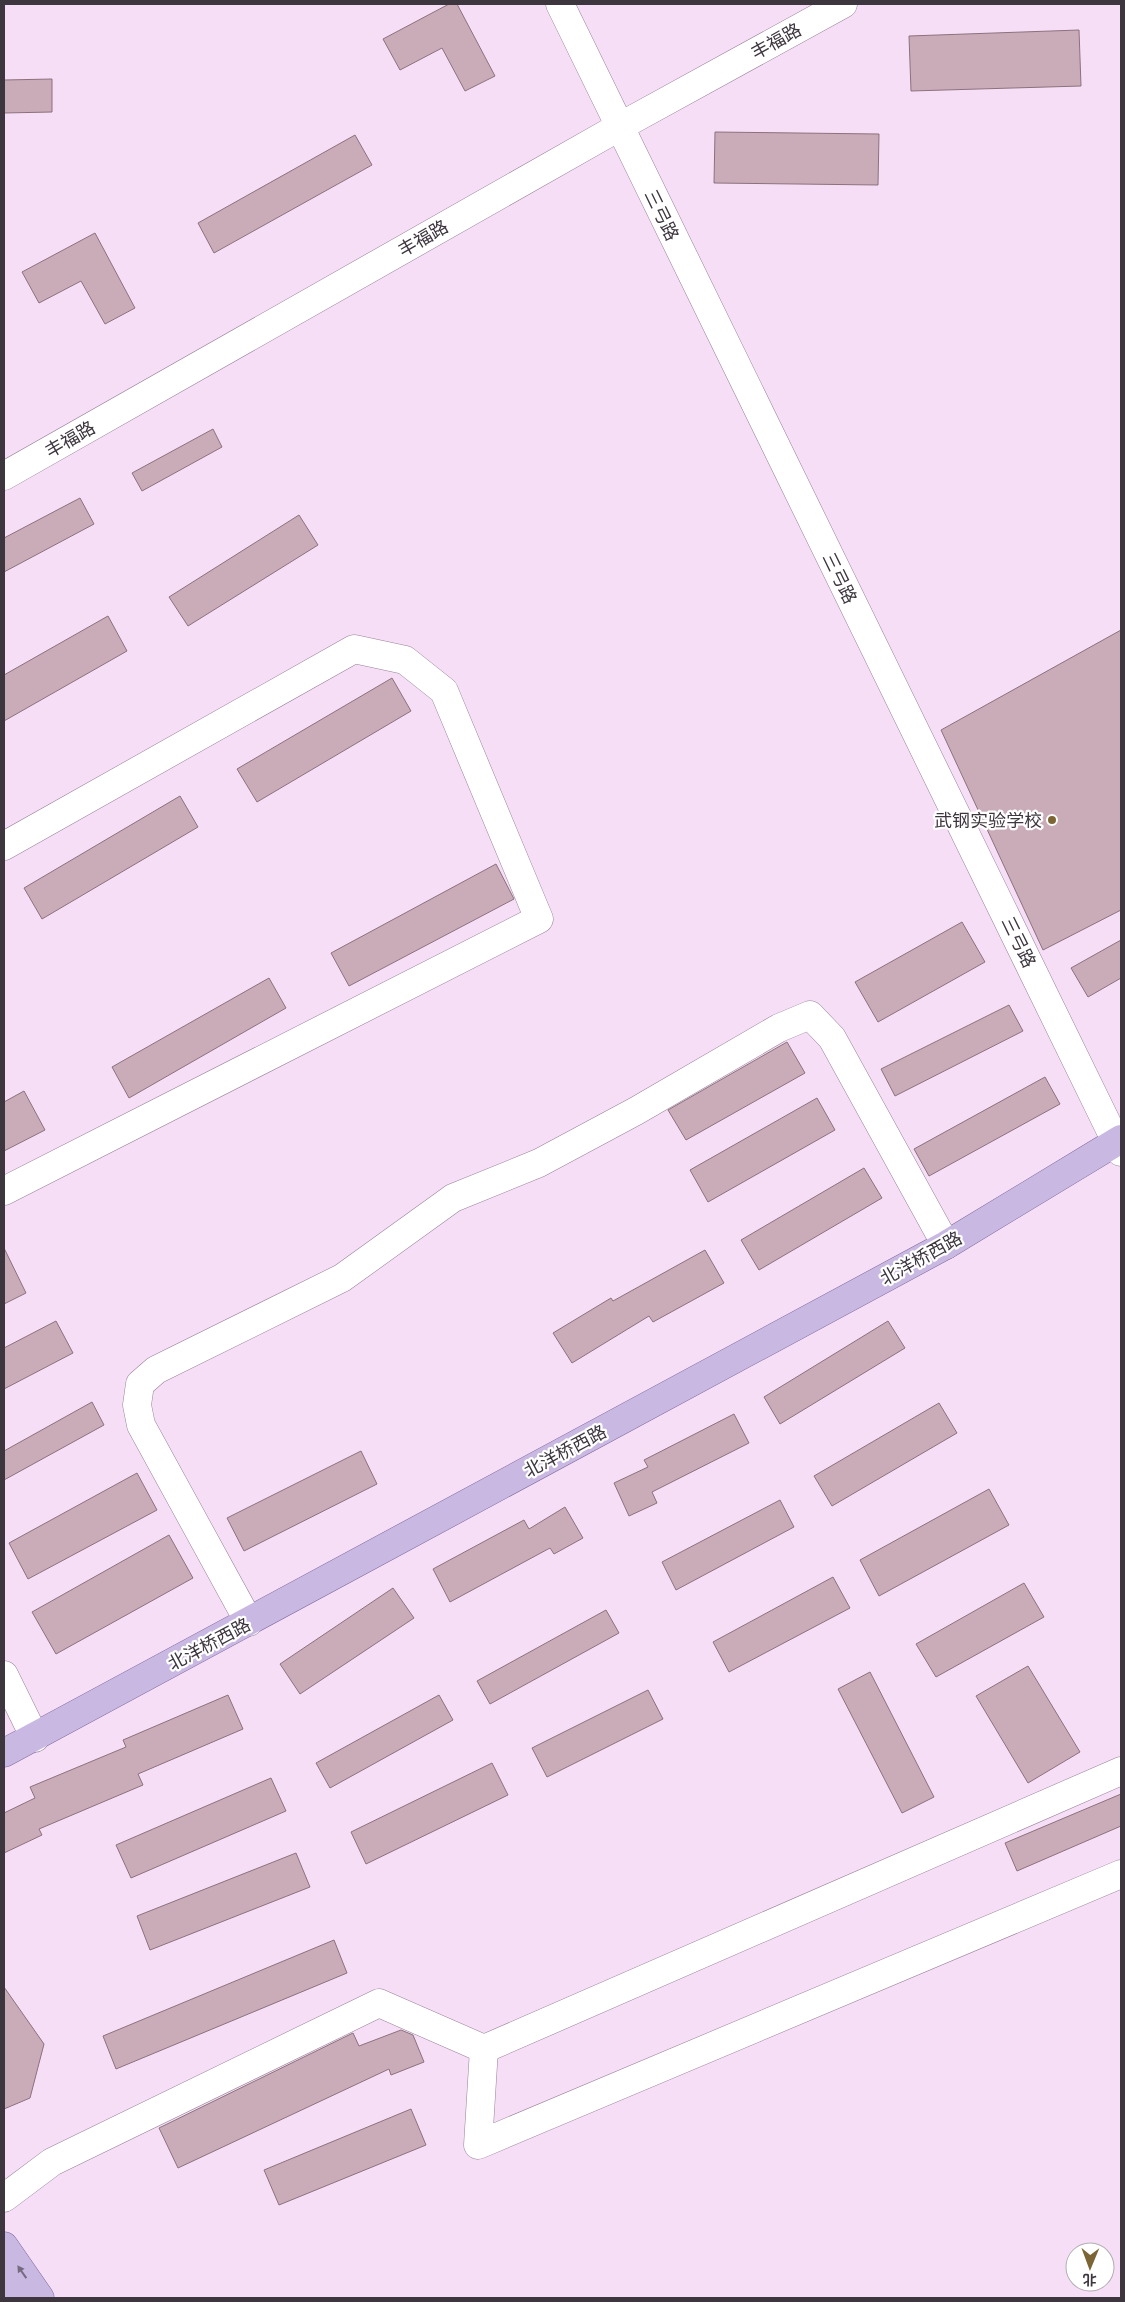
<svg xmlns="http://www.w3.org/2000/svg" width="1125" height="2302" font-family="'IBM Plex Serif','Noto Sans SC',serif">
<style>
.building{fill:#caacb9;stroke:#8c717d}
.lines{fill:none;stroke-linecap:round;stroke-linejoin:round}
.minor-casing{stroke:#988398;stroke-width:29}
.major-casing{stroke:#806b9c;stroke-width:29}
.minor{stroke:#fff;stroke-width:28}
.major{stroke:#c8b8e2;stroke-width:28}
.oneway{fill:#756a80}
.poi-dot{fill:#7c6535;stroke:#fff;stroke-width:2}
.labels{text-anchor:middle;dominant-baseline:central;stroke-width:4.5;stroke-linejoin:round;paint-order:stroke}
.street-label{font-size:18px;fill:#3e363f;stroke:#fff}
.poi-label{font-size:18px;fill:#3e363f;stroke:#fff;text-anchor:end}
</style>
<rect width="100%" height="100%" fill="#f6dff6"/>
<!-- building -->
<g class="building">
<path d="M449,4H457L495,76L465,91L442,48L400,70L383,39Z"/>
<path d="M1079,30L1081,86L911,91L909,36Z"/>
<path d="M52,79V112L4,113V80Z"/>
<path d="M715,132L879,134L878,185L714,183Z"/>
<path d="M355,135L372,165L214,253L198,223Z"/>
<path d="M95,233L135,308L105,324L81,281L39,303L22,272Z"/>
<path d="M213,429L222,447L142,491L132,473Z"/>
<path d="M80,498L94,524L4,572V538Z"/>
<path d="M299,515L318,545L188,626L169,597Z"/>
<path d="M108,616L127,651L4,721V675Z"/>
<path d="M1121,630V910L1043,950L941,730Z"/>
<path d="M392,678L411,711L257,802L237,769Z"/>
<path d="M180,796L198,827L42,919L24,888Z"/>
<path d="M496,864L514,899L349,986L331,953Z"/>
<path d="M962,922L985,962L878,1022L855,982Z"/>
<path d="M1121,940V978L1088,997L1071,968Z"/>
<path d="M269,978L286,1008L129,1098L112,1067Z"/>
<path d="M1009,1005L1023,1031L895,1096L881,1069Z"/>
<path d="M787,1042L805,1073L686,1140L668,1110Z"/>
<path d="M1045,1077L1060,1104L929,1176L914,1149Z"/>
<path d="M24,1091L45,1130L4,1151V1102Z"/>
<path d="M817,1098L835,1130L708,1202L690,1170Z"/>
<path d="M864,1168L882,1198L759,1270L741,1240Z"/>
<path d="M4,1248L26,1293L4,1304Z"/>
<path d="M705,1250L724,1283L653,1322L649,1316L572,1363L553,1333L611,1298L613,1301Z"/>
<path d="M56,1321L73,1353L4,1389V1348Z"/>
<path d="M888,1321L905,1348L780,1424L764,1397Z"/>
<path d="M92,1402L104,1425L4,1480V1451Z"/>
<path d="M939,1403L957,1433L832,1506L814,1476Z"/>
<path d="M734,1414L749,1443L652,1492L657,1503L629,1516L614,1483L648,1467L644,1460Z"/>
<path d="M361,1451L377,1484L244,1551L227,1518Z"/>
<path d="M137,1473L157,1510L28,1579L9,1543Z"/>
<path d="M989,1489L1009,1525L879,1596L860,1560Z"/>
<path d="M780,1500L794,1527L676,1590L662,1562Z"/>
<path d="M565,1507L583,1538L554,1554L550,1548L450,1602L433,1569L524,1520L529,1529Z"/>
<path d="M169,1535L193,1578L56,1654L32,1612Z"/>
<path d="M833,1577L850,1608L729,1672L713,1642Z"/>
<path d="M1024,1583L1044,1617L936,1677L916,1644Z"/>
<path d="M393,1588L414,1618L300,1694L280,1664Z"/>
<path d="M606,1610L619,1633L490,1704L477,1681Z"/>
<path d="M1028,1666L1080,1752L1028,1783L976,1696Z"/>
<path d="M870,1672L934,1797L902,1813L838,1689Z"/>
<path d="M648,1690L663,1719L547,1777L532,1748Z"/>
<path d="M228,1695L243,1729L138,1774L143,1785L39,1829L42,1835L4,1853V1813L35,1798L30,1787L126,1747L123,1740Z"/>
<path d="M439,1695L453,1720L330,1788L316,1763Z"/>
<path d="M492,1763L508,1795L366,1864L351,1832Z"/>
<path d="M271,1778L286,1811L131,1878L116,1845Z"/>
<path d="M1121,1794V1826L1017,1871L1005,1843Z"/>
<path d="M296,1853L310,1887L150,1950L137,1916Z"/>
<path d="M334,1940L347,1973L116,2069L103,2036Z"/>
<path d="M4,1987L44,2044L30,2098L4,2109Z"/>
<path d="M401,2030L413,2035L424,2062L391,2075L389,2069L178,2168L159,2128L353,2033L359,2046Z"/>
<path d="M411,2109L426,2145L279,2205L264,2170Z"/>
</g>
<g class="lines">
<!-- minor casing -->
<g class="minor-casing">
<g id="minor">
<path d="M560,4L1121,1152"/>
<path d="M4,476L619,127L843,4"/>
<path d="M4,846L354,649L405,660L444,691L539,919L4,1191"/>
<path d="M249,1622L141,1425L137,1405L140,1384L156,1370L342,1278L453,1198L539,1163L636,1111L779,1028L810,1015L832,1038L946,1245"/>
<path d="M4,1675L35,1738"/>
<path d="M484,2049L478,2145L1121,1874"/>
<path d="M4,2198L52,2162L379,2003L484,2049L1121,1771"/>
</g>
</g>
<!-- major casing -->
<g class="major-casing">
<g id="major">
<path d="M4,1753L946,1245L1121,1139"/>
<path d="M4,2246L40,2298"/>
<path d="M4,2283L14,2298"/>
</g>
</g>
<!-- minor -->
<use href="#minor" class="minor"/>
<!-- major -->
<use href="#major" class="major"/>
</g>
<!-- one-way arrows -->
<defs><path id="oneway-solid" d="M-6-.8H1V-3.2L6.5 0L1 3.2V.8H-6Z" transform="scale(1.25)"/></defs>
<use class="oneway" href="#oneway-solid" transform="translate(22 2272) rotate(-125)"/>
<!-- markers -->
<circle class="poi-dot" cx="1052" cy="820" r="5"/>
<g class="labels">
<!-- street labels -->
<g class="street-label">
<text transform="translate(776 41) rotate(-29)">丰福路</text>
<text transform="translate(662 215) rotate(64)">三弓路</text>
<text transform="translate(423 238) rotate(-30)">丰福路</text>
<text transform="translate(70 439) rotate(-30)">丰福路</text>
<text transform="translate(840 578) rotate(64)">三弓路</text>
<text transform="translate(1019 942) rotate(64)">三弓路</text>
<text transform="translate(921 1258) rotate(-29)">北洋桥西路</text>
<text transform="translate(565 1451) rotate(-28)">北洋桥西路</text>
<text transform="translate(209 1644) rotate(-28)">北洋桥西路</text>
</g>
<!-- poi labels -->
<g class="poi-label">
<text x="1042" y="820">武钢实验学校</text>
</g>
</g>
<!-- border -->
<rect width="1125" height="2302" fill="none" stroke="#3e363f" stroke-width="10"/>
<!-- north arrow -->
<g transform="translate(1090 2267) rotate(181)"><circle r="24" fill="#ffffff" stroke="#b2afb2"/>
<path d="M0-4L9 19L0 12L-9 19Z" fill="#7c6535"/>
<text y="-8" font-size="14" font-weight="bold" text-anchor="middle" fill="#3e363f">北</text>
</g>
</svg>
